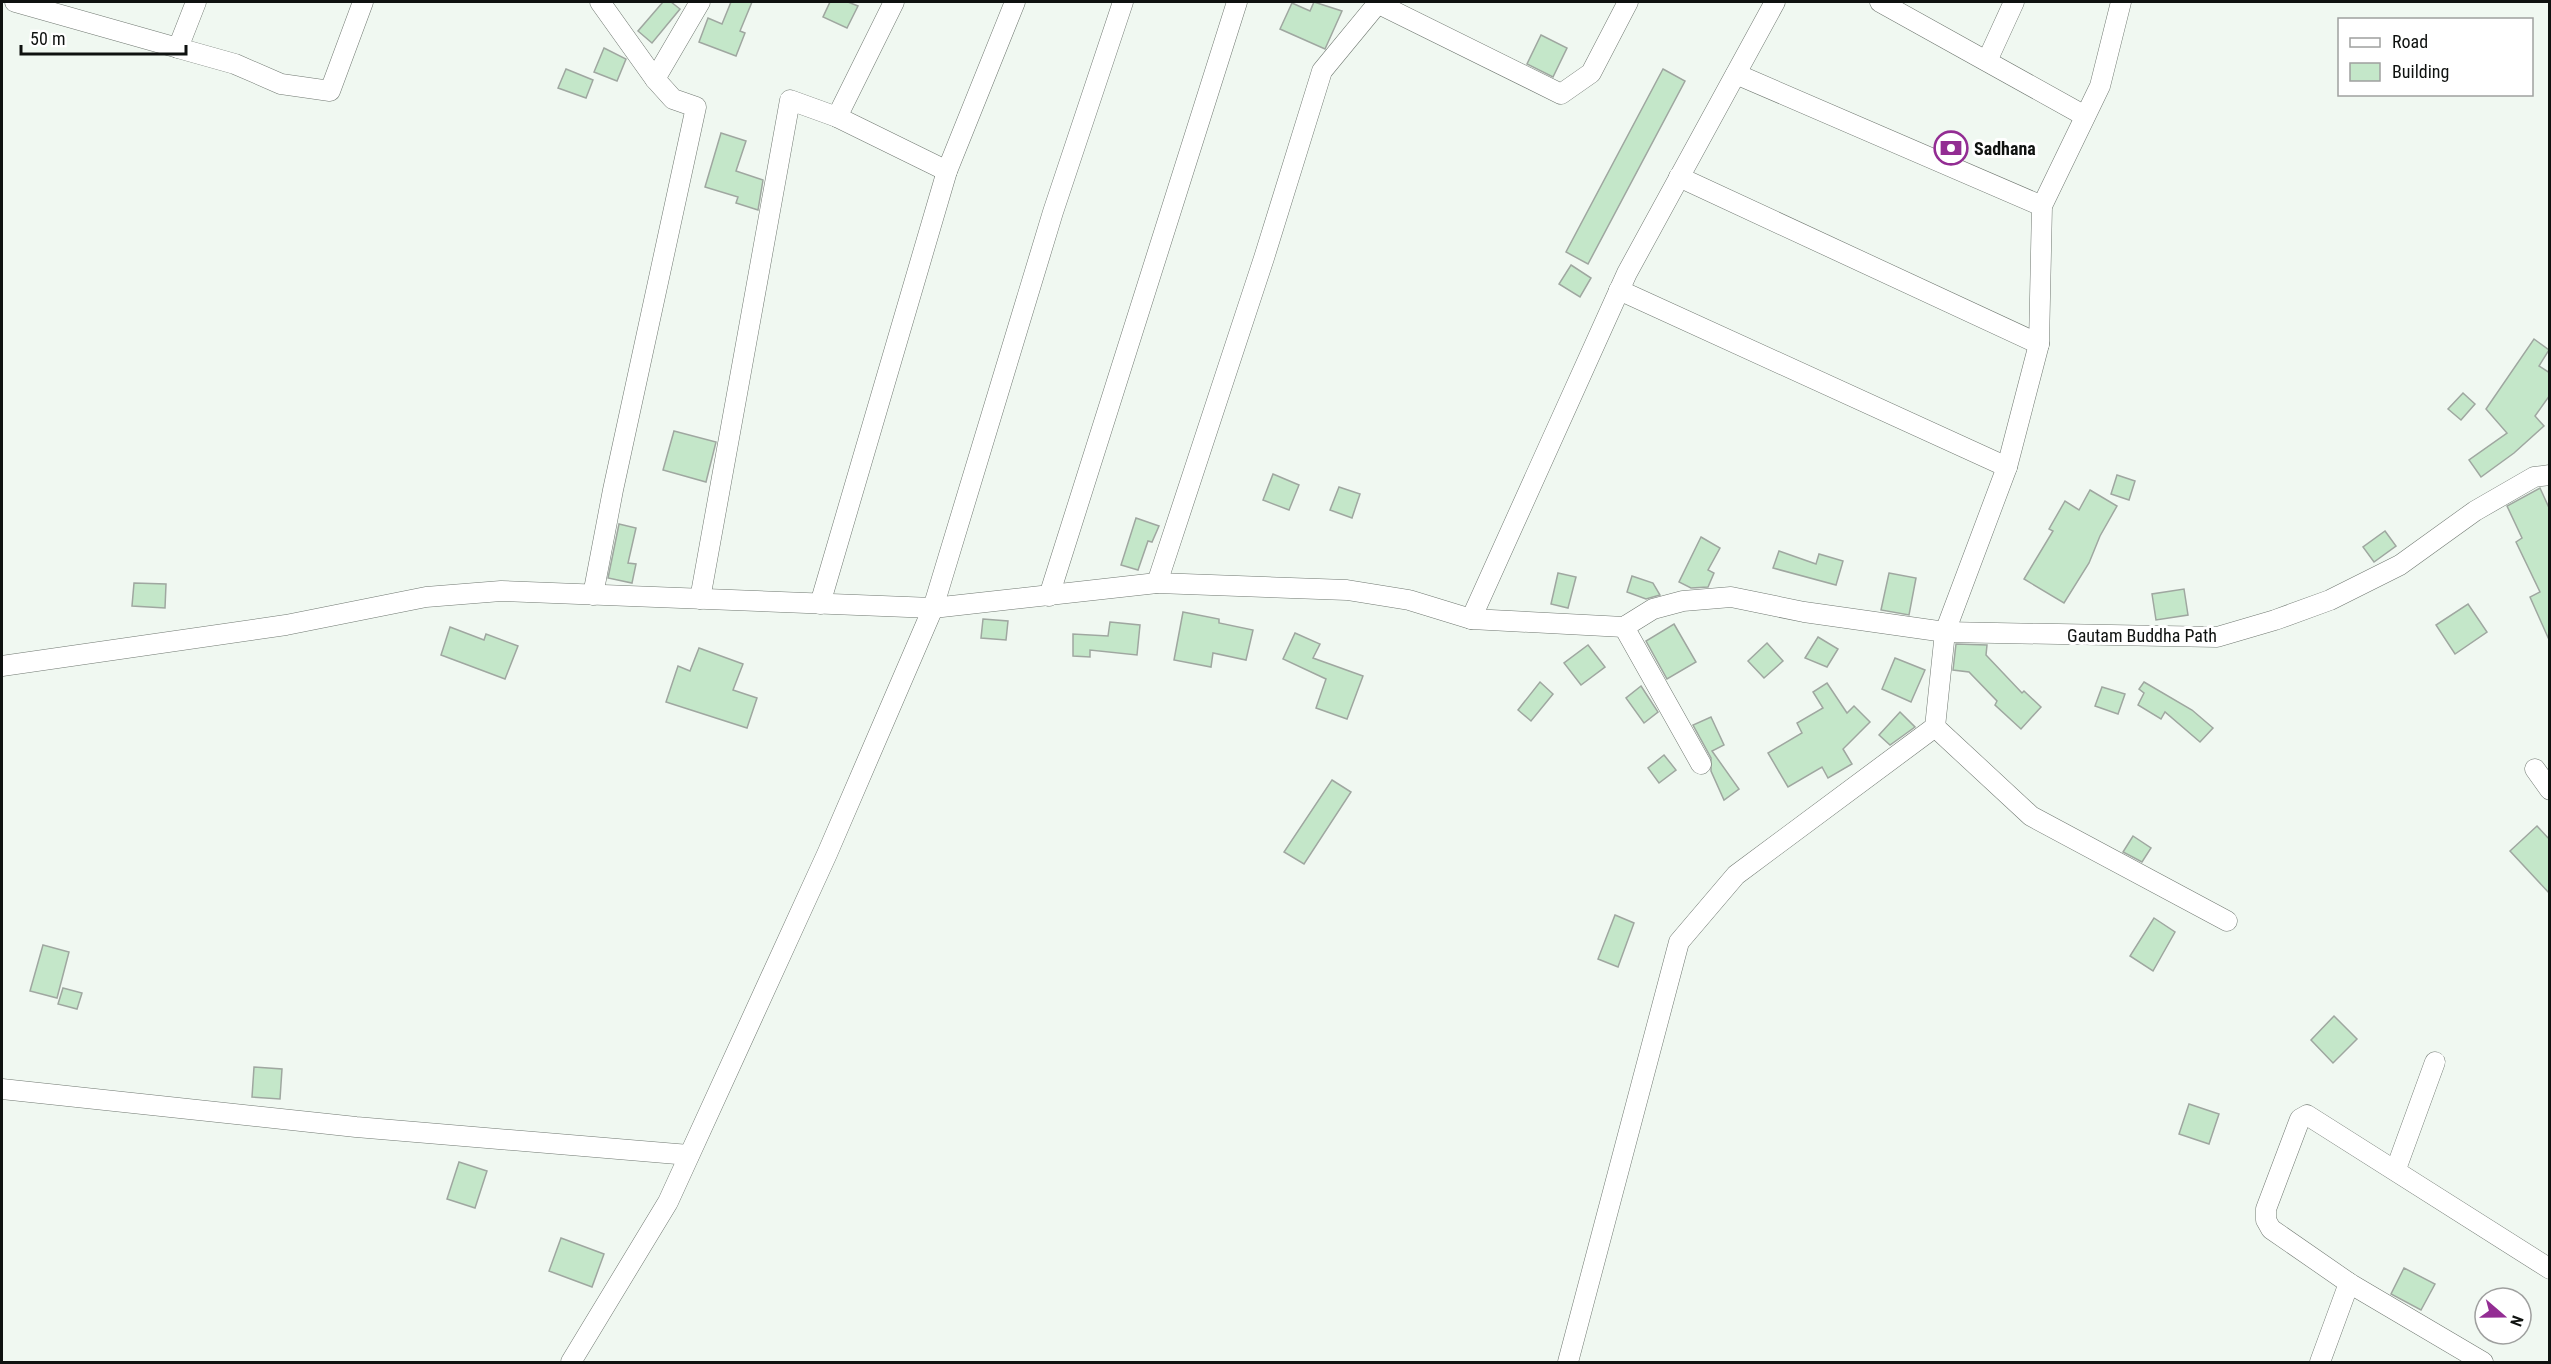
<svg xmlns="http://www.w3.org/2000/svg" width="2551" height="1364" font-family="'Roboto Condensed',sans-serif">
<style>
.building{fill:#c4e7c9;stroke:#9fa7a0;stroke-width:1.5}
.lines{fill:none;stroke-linecap:round;stroke-linejoin:round}
.minor-casing{stroke:#707871;stroke-width:21}
.minor{stroke:#fff;stroke-width:20}
.labels{text-anchor:middle;dominant-baseline:central;stroke-width:6;stroke-linejoin:round;paint-order:stroke}
.poi-label{font-size:18px;font-weight:bold;fill:#0f1210;stroke:#fff;text-anchor:start}
.street-label{font-size:18px;fill:#0f1210;stroke:#fff}
</style>
<rect width="100%" height="100%" fill="#f0f8f1"/>
<!-- building -->
<g class="building">
<path d="M663,2H671L680,9L652,43L638,31Z"/>
<path d="M731,2H752L740,31L745,33L736,56L699,42L708,18L722,24Z"/>
<path d="M830,2H848L858,6L847,28L823,17Z"/>
<path d="M1314,2L1342,11L1325,49L1280,29L1292,3L1310,11Z"/>
<path d="M1541,35L1567,48L1553,77L1527,64Z"/>
<path d="M604,48L626,59L617,81L594,72Z"/>
<path d="M566,69L593,80L586,98L558,88Z"/>
<path d="M1663,69L1685,81L1588,264L1566,252Z"/>
<path d="M721,133L746,141L736,171L763,180L758,210L736,203L738,197L705,187Z"/>
<path d="M1571,265L1591,278L1580,297L1559,284Z"/>
<path d="M2534,339L2549,350L2539,366L2550,373V395L2535,416L2544,426L2514,453L2481,477L2469,460L2507,433L2486,409Z"/>
<path d="M2463,393L2475,404L2461,420L2448,409Z"/>
<path d="M674,431L716,442L706,482L663,470Z"/>
<path d="M1273,474L1299,485L1289,510L1263,500Z"/>
<path d="M2117,475L2135,481L2129,500L2111,494Z"/>
<path d="M1339,487L1360,494L1352,518L1330,510Z"/>
<path d="M2540,488L2550,510V642L2530,597L2540,592L2516,542L2522,538L2507,506Z"/>
<path d="M2090,490L2117,506L2100,536L2089,563L2064,603L2024,579L2053,531L2049,529L2065,501L2079,510Z"/>
<path d="M1136,518L1159,526L1152,542L1148,541L1138,570L1121,565Z"/>
<path d="M619,524L636,528L628,563L636,564L632,583L608,578Z"/>
<path d="M2385,531L2396,546L2374,562L2363,547Z"/>
<path d="M1701,537L1720,548L1708,570L1714,573L1708,587L1691,588L1679,582Z"/>
<path d="M1779,551L1816,564L1819,554L1843,561L1836,585L1773,568Z"/>
<path d="M1558,573L1576,577L1568,608L1551,604Z"/>
<path d="M1889,573L1916,578L1909,615L1881,610Z"/>
<path d="M1632,576L1653,583L1660,595L1646,599L1627,592Z"/>
<path d="M134,583L166,584L165,608L132,606Z"/>
<path d="M2184,589L2188,615L2156,620L2152,594Z"/>
<path d="M2468,604L2487,632L2455,654L2436,625Z"/>
<path d="M1183,612L1219,619V623L1253,630L1246,660L1213,653L1211,667L1174,660Z"/>
<path d="M983,619L1008,621L1006,640L981,638Z"/>
<path d="M1110,622L1140,625L1137,655L1090,650V657L1073,656V634L1108,636Z"/>
<path d="M1674,624L1696,662L1667,679L1646,641Z"/>
<path d="M450,627L484,640L486,634L518,646L505,679L441,655Z"/>
<path d="M1295,633L1320,644L1313,658L1363,676L1347,719L1316,708L1326,679L1283,659Z"/>
<path d="M1818,637L1838,649L1827,667L1805,658Z"/>
<path d="M1767,643L1783,661L1764,678L1748,661Z"/>
<path d="M1956,644L1987,645L1986,655L2022,693L2024,691L2041,707L2021,729L1995,705L1997,701L1969,672L1953,670Z"/>
<path d="M1588,645L1605,667L1581,685L1564,663Z"/>
<path d="M699,648L743,664L733,690L757,698L747,728L666,702L678,666L690,671Z"/>
<path d="M1895,658L1925,670L1911,702L1882,689Z"/>
<path d="M1540,682L1553,694L1531,721L1518,710Z"/>
<path d="M2144,682L2192,710L2213,728L2200,742L2165,712L2161,719L2138,705L2144,693L2139,689Z"/>
<path d="M1827,683L1847,713L1854,706L1870,722L1843,749L1852,764L1828,778L1822,767L1788,787L1768,753L1802,733L1797,723L1823,708L1813,692Z"/>
<path d="M1641,686L1658,712L1644,723L1626,698Z"/>
<path d="M2102,687L2125,694L2118,714L2095,706Z"/>
<path d="M1900,712L1915,727L1890,745L1879,735Z"/>
<path d="M1711,717L1724,745L1712,751L1739,789L1724,800L1711,771V758L1693,725Z"/>
<path d="M1664,755L1676,770L1659,783L1648,768Z"/>
<path d="M1332,780L1351,792L1304,864L1284,852Z"/>
<path d="M2537,826L2550,840V894L2510,851Z"/>
<path d="M2133,836L2151,848L2142,862L2123,852Z"/>
<path d="M1615,915L1634,923L1618,967L1598,959Z"/>
<path d="M2154,918L2175,932L2153,971L2130,956Z"/>
<path d="M43,945L69,952L57,998L30,991Z"/>
<path d="M63,988L82,993L77,1009L58,1004Z"/>
<path d="M2334,1016L2357,1039L2333,1063L2311,1040Z"/>
<path d="M254,1067L282,1069L280,1099L252,1097Z"/>
<path d="M2189,1104L2219,1114L2209,1144L2179,1134Z"/>
<path d="M459,1162L487,1171L475,1208L447,1199Z"/>
<path d="M561,1238L604,1254L592,1287L549,1271Z"/>
<path d="M2404,1268L2435,1284L2421,1310L2391,1294Z"/>
</g>
<g class="lines">
<!-- minor casing -->
<g class="minor-casing">
<g id="minor">
<path d="M15,2L178,48"/>
<path d="M196,2L178,48L235,64L281,84L330,91L363,2"/>
<path d="M1375,2L1561,94L1591,73L1628,2"/>
<path d="M1880,2L2085,116"/>
<path d="M1987,61L2014,2"/>
<path d="M1736,74L2042,206"/>
<path d="M655,79L700,2"/>
<path d="M837,117L894,2"/>
<path d="M1679,177L2039,344"/>
<path d="M1619,290L2007,467"/>
<path d="M1157,583L1264,258L1322,71L1378,3"/>
<path d="M593,595L613,490L696,107L673,99L655,79L600,2"/>
<path d="M1049,596L1237,2"/>
<path d="M700,599L790,100L837,117L947,171"/>
<path d="M820,604L947,171L1015,2"/>
<path d="M1471,619L1627,273L1775,2"/>
<path d="M1624,627L1701,764"/>
<path d="M2,666L286,625L426,597L501,591L933,608L1157,583L1347,590L1409,600L1471,619L1624,627L1653,609L1683,601L1731,597L1804,612L1945,632L2007,467L2039,344L2042,206L2100,86L2121,2"/>
<path d="M1935,727L2031,816L2227,921"/>
<path d="M2535,769L2550,790"/>
<path d="M2,1089L356,1127L689,1155"/>
<path d="M2396,1169L2435,1062"/>
<path d="M571,1362L668,1202L827,854L933,608L1053,212L1123,2"/>
<path d="M1568,1362L1679,942L1736,875L1935,727L1945,632L2217,637L2275,620L2330,600L2400,565L2475,511L2534,477L2550,475"/>
<path d="M2320,1362L2349,1283"/>
<path d="M2483,1362L2349,1283L2271,1229L2266,1220V1209L2300,1119L2307,1115L2550,1269"/>
</g>
</g>
<!-- minor -->
<use href="#minor" class="minor"/>
</g>
<!-- icons -->
<defs>
<g id="bank-ring" transform="scale(1.725)"><circle r="9.5" fill="#fff" stroke="#932d93" stroke-width="1.5"/><path d="M-6-4H6V4H-6ZM0-2.3a2.3 2.3 0 1 0 0 4.6a2.3 2.3 0 1 0 0-4.6Z" fill="#932d93"/></g>
</defs>
<g fill-rule="evenodd">
<use href="#bank-ring" x="1951" y="148"/>
</g>
<g class="labels">
<!-- poi labels -->
<g class="poi-label">
<text x="1974" y="148">Sadhana</text>
</g>
<!-- street labels -->
<g class="street-label">
<text x="2142" y="635">Gautam Buddha Path</text>
</g>
</g>
<!-- border -->
<rect width="2551" height="1364" fill="none" stroke="#0f1210" stroke-width="6"/>
<!-- legend -->
<rect x="2338" y="18" width="195" height="78" fill="#ffffff" stroke="#9fa09f" stroke-width="1.5"/>
<rect x="2350" y="38" width="30" height="9" fill="#ffffff" stroke="#9fa09f" stroke-width="1.5"/>
<text x="2392" y="48" font-size="18" fill="#0f1210">Road</text>
<rect x="2350" y="63" width="30" height="18" fill="#c4e7c9" stroke="#9fa09f" stroke-width="1.5"/>
<text x="2392" y="78" font-size="18" fill="#0f1210">Building</text>
<!-- north arrow -->
<g transform="translate(2503 1316) rotate(110)"><circle r="28" fill="#ffffff" stroke="#9fa09f" stroke-width="1.5"/>
<path d="M0-4.5L10 22L0 15L-10 22Z" fill="#932d93"/>
<text y="-9" font-size="16" font-weight="bold" text-anchor="middle" fill="#0f1210">N</text>
</g>
<!-- scale -->
<path d="M21 45v9h165v-9" fill="none" stroke="#0f1210" stroke-width="3"/>
<text x="30" y="45" font-size="18" fill="#0f1210" stroke="#ffffff" stroke-width="4.5" paint-order="stroke">50 m</text>
</svg>
